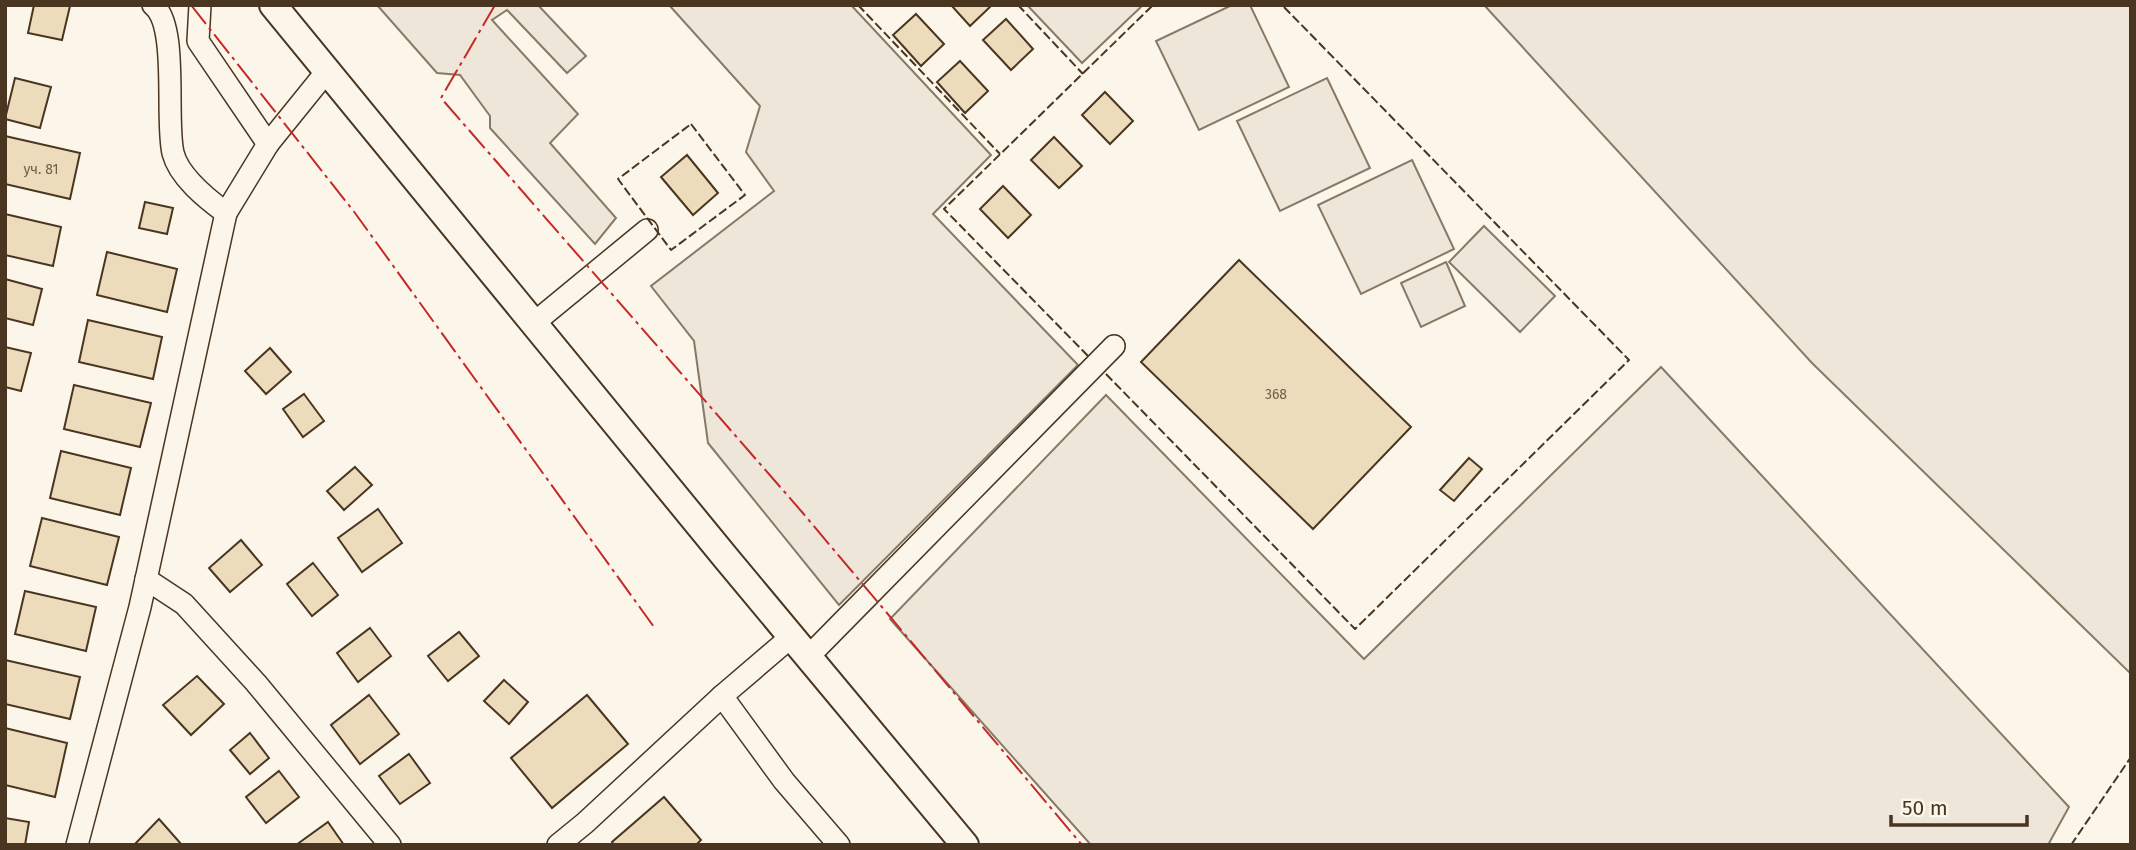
<svg xmlns="http://www.w3.org/2000/svg" width="2136" height="850" font-family="'Fira Sans',sans-serif">
<style>
.green{fill:#ede6d9;stroke:#887966;stroke-width:2}
.building{fill:#ecdcbc;stroke:#4a3520;stroke-width:2}
.lines{fill:none;stroke-linecap:round;stroke-linejoin:round}
.minor-casing{stroke:#4a3520;stroke-width:24}
.major-casing{stroke:#4a3520;stroke-width:30}
.minor{stroke:#fbf6e9;stroke-width:21}
.major{stroke:#fbf6e9;stroke-width:26}
.fence{stroke:#4a3520;stroke-width:2;stroke-dasharray:9 3.5;stroke-linecap:butt}
.power{stroke:#c62828;stroke-width:2;stroke-dasharray:24 5 3.5 5;stroke-linecap:butt}
.labels{text-anchor:middle;dominant-baseline:central;stroke-width:5;stroke-linejoin:round;paint-order:stroke}
.number-label{font-size:14px;fill:#725f47}
</style>
<rect width="100%" height="100%" fill="#fbf6e9"/>
<!-- green -->
<g class="green">
<path d="M377,5H538L586,56L567,73L507,10L492,20L578,114L550,143L616,218L595,244L490,128V116L460,75L437,73Z"/>
<path d="M669,5H851L991,155L933,214L1078,365L839,605L708,443L694,341L651,286L774,191L746,152L760,106Z"/>
<path d="M1027,5H1143L1082,63Z"/>
<path d="M1232,5H1250L1289,87L1199,130L1156,41Z"/>
<path d="M1484,5H2131V674L1812,363Z"/>
<path d="M1327,78L1370,168L1280,211L1237,121Z"/>
<path d="M1412,160L1454,249L1361,294L1318,205Z"/>
<path d="M1484,226L1555,296L1520,332L1449,262Z"/>
<path d="M1446,262L1465,306L1421,327L1401,283Z"/>
<path d="M1661,367L2069,807L2048,845H1091L890,619L1106,395L1364,659Z"/>
</g>
<!-- building -->
<g class="building">
<path d="M34,5L70,6L62,40L28,33Z"/>
<path d="M951,5H992L970,26Z"/>
<path d="M916,14L944,44L921,66L893,35Z"/>
<path d="M1006,19L1033,49L1011,70L983,40Z"/>
<path d="M960,61L988,91L965,113L937,82Z"/>
<path d="M15,78L51,87L40,128L5,119Z"/>
<path d="M1105,92L1133,121L1110,144L1082,115Z"/>
<path d="M5,136L80,153L70,199L5,184Z"/>
<path d="M1054,137L1082,166L1059,188L1031,160Z"/>
<path d="M687,155L718,193L693,215L661,177Z"/>
<path d="M1003,186L1031,215L1008,238L980,209Z"/>
<path d="M145,202L173,208L167,234L139,228Z"/>
<path d="M5,214L61,227L53,266L5,255Z"/>
<path d="M107,252L177,269L167,312L97,295Z"/>
<path d="M1239,260L1411,427L1313,529L1141,362Z"/>
<path d="M5,279L42,289L33,325L5,318Z"/>
<path d="M88,320L162,337L153,379L79,362Z"/>
<path d="M5,347L31,353L21,391L5,387Z"/>
<path d="M270,348L291,372L266,394L245,371Z"/>
<path d="M74,385L151,403L140,447L64,429Z"/>
<path d="M304,394L324,421L303,437L283,409Z"/>
<path d="M61,451L131,468L120,515L50,498Z"/>
<path d="M1469,458L1482,469L1454,501L1440,490Z"/>
<path d="M355,467L372,485L344,510L327,491Z"/>
<path d="M378,509L402,543L362,572L338,538Z"/>
<path d="M42,518L119,537L107,585L30,566Z"/>
<path d="M241,540L262,565L230,592L209,568Z"/>
<path d="M313,563L338,595L312,616L287,584Z"/>
<path d="M25,591L96,607L86,651L15,634Z"/>
<path d="M370,628L391,656L358,682L337,653Z"/>
<path d="M459,632L479,656L448,681L428,656Z"/>
<path d="M5,660L80,677L70,719L5,704Z"/>
<path d="M197,676L224,704L191,735L163,705Z"/>
<path d="M504,680L528,702L509,724L484,701Z"/>
<path d="M369,695L399,734L360,764L331,725Z"/>
<path d="M587,695L628,744L552,808L511,758Z"/>
<path d="M5,728L67,743L55,797L5,785Z"/>
<path d="M250,733L269,758L250,774L230,750Z"/>
<path d="M409,754L430,783L400,804L379,776Z"/>
<path d="M279,771L299,797L266,823L246,797Z"/>
<path d="M664,797L701,840L696,845H614L612,842Z"/>
<path d="M5,818L29,822L25,845H5Z"/>
<path d="M159,819L182,845H134Z"/>
<path d="M328,822L344,845H296Z"/>
</g>
<g class="lines">
<!-- minor casing -->
<g class="minor-casing">
<g id="minor">
<path d="M153,5C179,25 165,119 173,153C179,177 207,199 226,213L268,144"/>
<path d="M200,5L198,41L268,144L327,71"/>
<path d="M534,323L647,230"/>
<path d="M146,579L184,604L256,683L390,845"/>
<path d="M808,657L1114,346"/>
<path d="M722,696L784,781L839,845"/>
<path d="M77,845L140,607L226,213"/>
<path d="M558,845L585,823L722,696L791,637"/>
</g>
</g>
<!-- major casing -->
<g class="major-casing">
<path id="major" d="M273,5L726,558L965,845"/>
</g>
<!-- minor -->
<use href="#minor" class="minor"/>
<!-- major -->
<use href="#major" class="major"/>
<!-- fence -->
<g class="fence">
<path d="M858,5L1000,154"/>
<path d="M1018,5L1083,74"/>
<path d="M691,124L745,195L671,250L618,179Z"/>
<path d="M1088,356L944,209L1153,5"/>
<path d="M1106,374L1355,629L1629,360L1282,5"/>
<path d="M2071,845L2131,757"/>
</g>
<!-- power -->
<g class="power">
<path d="M191,5L355,213L654,627"/>
<path d="M495,5L441,98L802,512L1082,845"/>
</g>
</g>
<g class="labels">
<!-- number labels -->
<g class="number-label">
<text x="41" y="169">уч. 81</text>
<text x="1276" y="394">368</text>
</g>
</g>
<!-- border -->
<rect width="2136" height="850" fill="none" stroke="#4a3520" stroke-width="14"/>
<!-- scale -->
<path d="M1891 815v10h136v-10" fill="none" stroke="#4a3520" stroke-width="3.5"/>
<text x="1902" y="815" font-size="21" fill="#4a3520" stroke="#fbf6e9" stroke-width="5" paint-order="stroke">50 m</text>
</svg>
